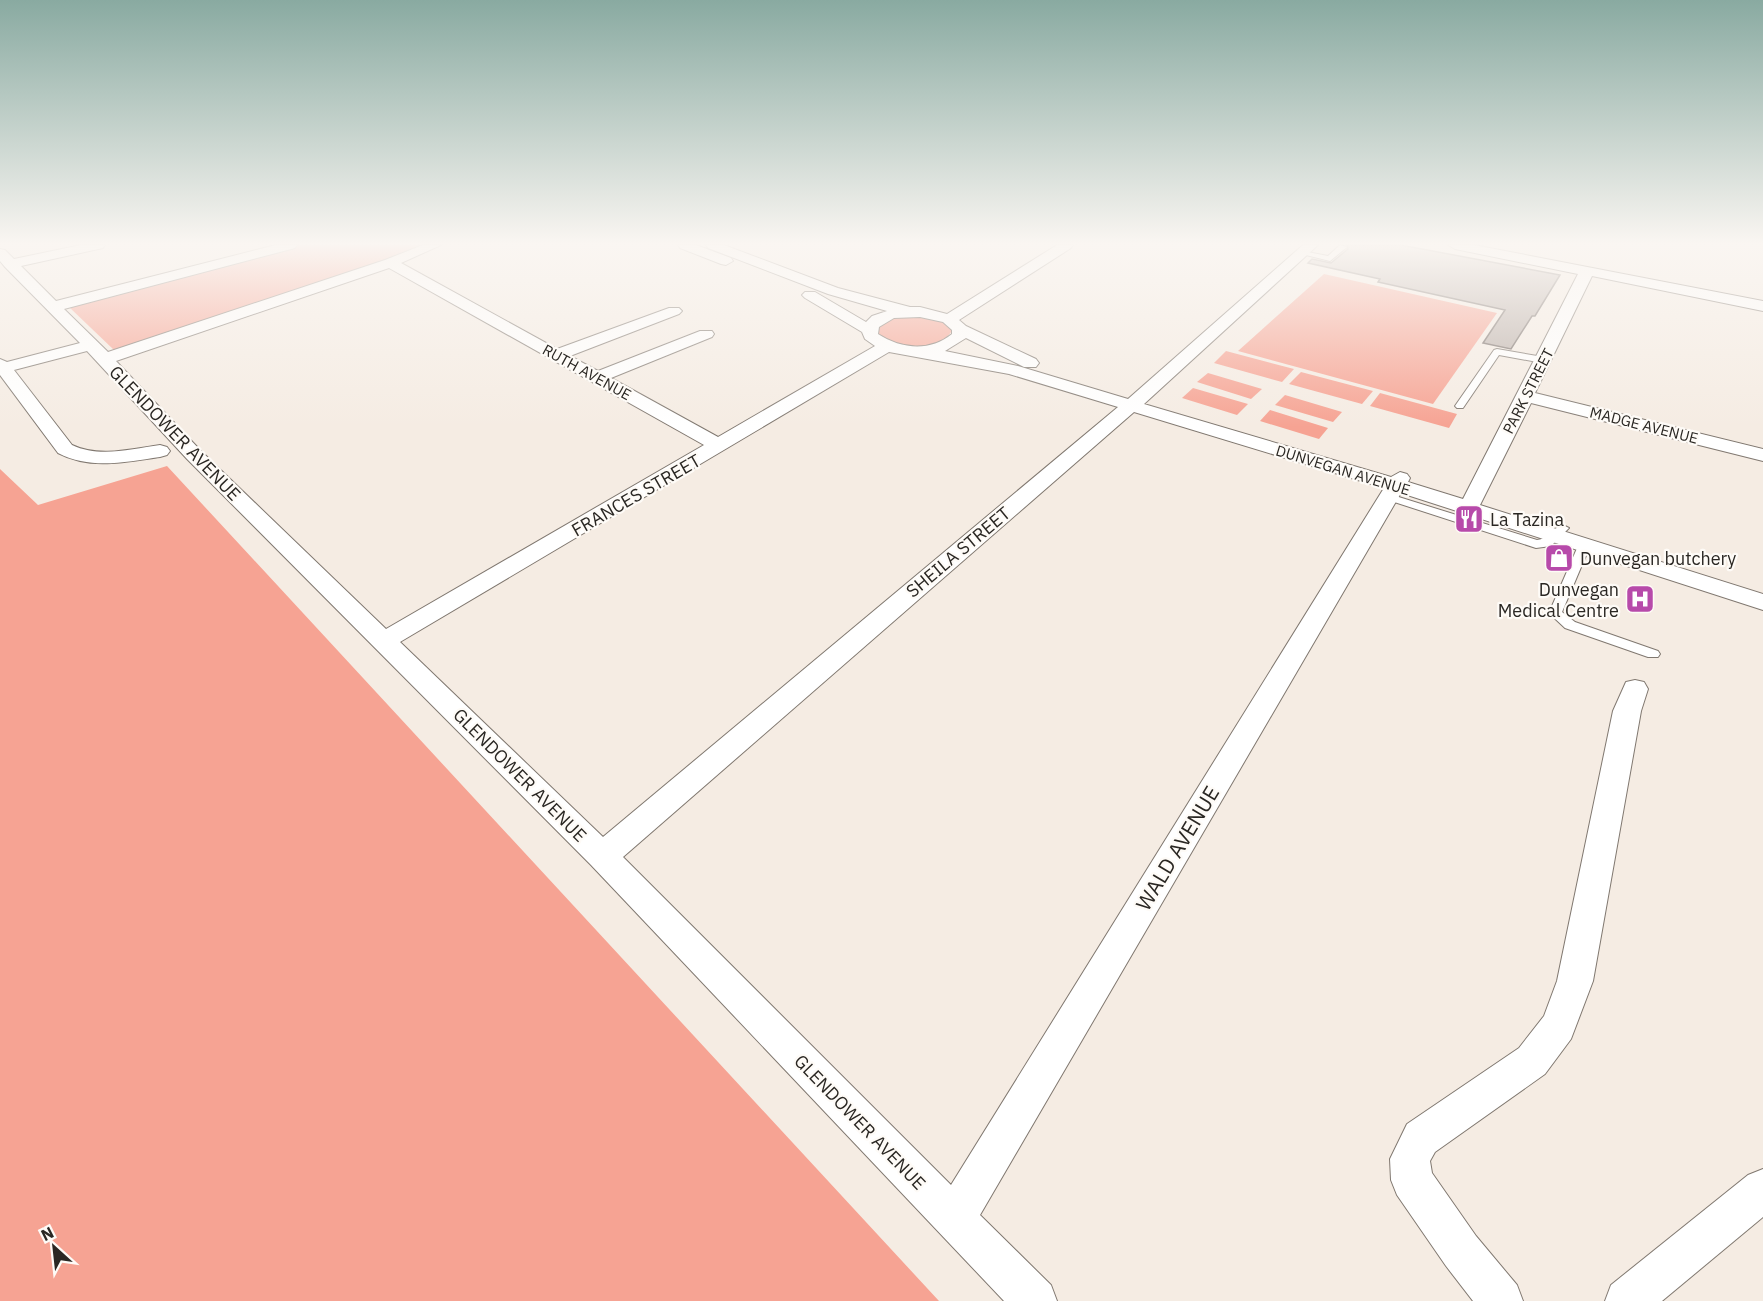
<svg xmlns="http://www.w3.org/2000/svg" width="1763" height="1301" font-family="'IBM Plex Sans',sans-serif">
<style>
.green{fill:#f6a393}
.building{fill:#bdb2ac;stroke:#7b716c;stroke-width:1.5}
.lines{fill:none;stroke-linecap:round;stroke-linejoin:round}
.service-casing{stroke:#807870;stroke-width:2}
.minor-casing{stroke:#807870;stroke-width:2}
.service{fill:#fff;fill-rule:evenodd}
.minor{fill:#fff;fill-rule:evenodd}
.labels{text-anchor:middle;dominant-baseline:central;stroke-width:4.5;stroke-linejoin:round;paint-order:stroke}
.far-street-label{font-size:15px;fill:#2a2723;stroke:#fefbf7}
.street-label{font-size:18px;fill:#2a2723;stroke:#fefbf7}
.poi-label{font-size:18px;fill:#2a2723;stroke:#fefbf7;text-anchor:start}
.near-street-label{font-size:21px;fill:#2a2723;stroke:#fefbf7}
</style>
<rect width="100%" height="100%" fill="#f5ece3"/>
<!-- green -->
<g class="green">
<path d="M297,245H422L383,261L114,350L68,306Z"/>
<path d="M1324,274L1497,313L1433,404L1238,351Z"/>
<path d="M911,315L944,322L952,331C937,353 895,349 877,333V326L887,319Z"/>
<path d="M1226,351L1294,369L1282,382L1214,363Z"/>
<path d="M1301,372L1373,391L1362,404L1289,384Z"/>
<path d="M1208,373L1262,389L1251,399L1197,382Z"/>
<path d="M1193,388L1248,404L1237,415L1182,398Z"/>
<path d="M1380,393L1457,414L1449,428L1370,406Z"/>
<path d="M1285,395L1342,412L1333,422L1275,405Z"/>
<path d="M1270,410L1328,428L1319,439L1260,421Z"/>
<path d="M167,466L939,1301H0V469L38,505Z"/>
</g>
<!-- building -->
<path class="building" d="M1347,245H1401L1560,275L1535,316H1532L1511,349L1483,343L1505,310L1378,282L1380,279L1308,263L1312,259L1331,263L1348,249Z"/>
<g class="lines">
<!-- service casing -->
<g class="service-casing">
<g id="service">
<path d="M1340,245L1347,247L1330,261L1298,253L1302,251L1328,256Z"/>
<path d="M1497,349L1543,357L1547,360L1543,363L1499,355L1463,408H1457L1455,406L1494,350Z"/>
<path d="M1389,494L1537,540C1548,539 1552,528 1563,525L1569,528L1551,546L1536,548L1385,499L1383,497Z"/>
<path d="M1584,542L1590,546L1562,612L1575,622L1658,651L1660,654L1658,657H1648L1565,628L1549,613L1578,546Z"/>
</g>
</g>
<!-- minor casing -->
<g class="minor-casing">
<g id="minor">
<path d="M81,245H105L103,248L21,266L56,301L276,245H297L295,248L64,309L108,352L385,260L423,245H441L401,263L557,349L669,308H679L682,311L679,314L570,356L598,371L700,331H712L714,334L712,337L611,378L718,437L875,346L865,339L862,332L805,298L802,295L805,292H815L866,322L872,316L887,311L828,294L708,248L706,245H724L838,288L910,307H920L947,314L1057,245H1073L1071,248L959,320L966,326L1036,359L1039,363L1036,367H1024L966,338L945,351L1018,366L1128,399L1303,245H1318L1144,404L1391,477L1400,472L1407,474L1410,478L1408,482L1463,499L1578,274L1455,249L1448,245H1474L1763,301V311L1592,276L1535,393L1763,449V461L1531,403L1480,505L1763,594V610L1401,493L980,1215L1051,1285L1057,1301H1004L591,865L187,459L87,351L14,370L72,445C99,458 131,449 160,445L167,447L170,451L167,455L160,457C125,462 91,470 58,453L0,375V359L7,362L80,343L5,267L0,261V249L5,250L14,259ZM389,268L704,445L386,629L201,451L116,361ZM920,317L943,322L952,330V334C930,352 901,349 878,334L879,327L894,318ZM889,352L1009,374L1118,407L603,837L400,642ZM1134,412L1384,488L951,1185L623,857Z"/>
<path d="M678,245H696L731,258L733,261L726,265L721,264L680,248Z"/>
<path d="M1635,680L1644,682L1648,689L1641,711L1593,981L1571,1039L1545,1074L1435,1152L1430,1161L1432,1173L1476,1236L1517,1285L1523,1301H1473L1446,1266L1397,1195L1391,1180L1390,1159L1407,1124L1519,1048L1544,1016L1557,981L1613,711L1626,682Z"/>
<path d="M1763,1169V1217L1662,1301H1605L1611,1285L1748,1175Z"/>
</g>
</g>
<!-- service -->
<use href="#service" class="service"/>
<!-- minor -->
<use href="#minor" class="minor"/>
</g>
<!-- sky -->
<linearGradient id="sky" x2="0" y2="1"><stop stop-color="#89aaa1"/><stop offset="0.57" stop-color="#faf6f2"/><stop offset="1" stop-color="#faf6f2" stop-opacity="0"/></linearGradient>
<rect width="1763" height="427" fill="url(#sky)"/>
<!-- icons -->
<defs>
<g id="restaurant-square" transform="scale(1.5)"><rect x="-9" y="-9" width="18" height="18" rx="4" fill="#b74aaa" stroke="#fefbf7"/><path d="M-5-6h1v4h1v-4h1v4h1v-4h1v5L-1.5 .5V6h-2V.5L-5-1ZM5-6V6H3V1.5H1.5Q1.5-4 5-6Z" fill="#fff"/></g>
<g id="shop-square" transform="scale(1.5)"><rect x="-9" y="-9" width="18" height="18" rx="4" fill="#b74aaa" stroke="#fefbf7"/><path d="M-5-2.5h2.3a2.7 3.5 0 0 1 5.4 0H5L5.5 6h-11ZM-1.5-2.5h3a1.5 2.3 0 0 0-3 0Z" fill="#fff"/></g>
<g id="hospital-square" transform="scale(1.5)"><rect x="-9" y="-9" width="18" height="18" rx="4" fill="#b74aaa" stroke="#fefbf7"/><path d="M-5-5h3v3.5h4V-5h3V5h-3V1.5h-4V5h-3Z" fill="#fff"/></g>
</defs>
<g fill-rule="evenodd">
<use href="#restaurant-square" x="1469" y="519"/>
<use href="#shop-square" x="1559" y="558"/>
<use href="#hospital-square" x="1640" y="599"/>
</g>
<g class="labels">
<!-- far-street labels -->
<g class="far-street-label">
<text transform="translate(587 372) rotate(29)">RUTH AVENUE</text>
<text transform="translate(1528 391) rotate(-63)">PARK STREET</text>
<text transform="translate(1644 425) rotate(14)">MADGE AVENUE</text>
<text transform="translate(1343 470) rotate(17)">DUNVEGAN AVENUE</text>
</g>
<!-- street labels -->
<g class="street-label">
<text transform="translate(175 433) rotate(46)">GLENDOWER AVENUE</text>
<text transform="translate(636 495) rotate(-30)">FRANCES STREET</text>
<text transform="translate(958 552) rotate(-40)">SHEILA STREET</text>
<text transform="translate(520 775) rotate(45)">GLENDOWER AVENUE</text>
<text transform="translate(860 1122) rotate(46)">GLENDOWER AVENUE</text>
</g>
<!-- poi labels -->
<g class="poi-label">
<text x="1490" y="519">La Tazina</text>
<text x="1580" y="558">Dunvegan butchery</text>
<text x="1619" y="589" text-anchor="end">Dunvegan<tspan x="1619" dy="21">Medical Centre</tspan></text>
</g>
<!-- near-street labels -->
<g class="near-street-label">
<text transform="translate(1177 848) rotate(-59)">WALD AVENUE</text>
</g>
</g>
<!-- north arrow -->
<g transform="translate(54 1247) rotate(333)" stroke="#fefbf7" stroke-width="4.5" paint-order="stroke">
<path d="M0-4.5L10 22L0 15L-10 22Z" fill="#2a2723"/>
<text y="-9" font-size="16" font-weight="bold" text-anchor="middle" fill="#2a2723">N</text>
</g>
</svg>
